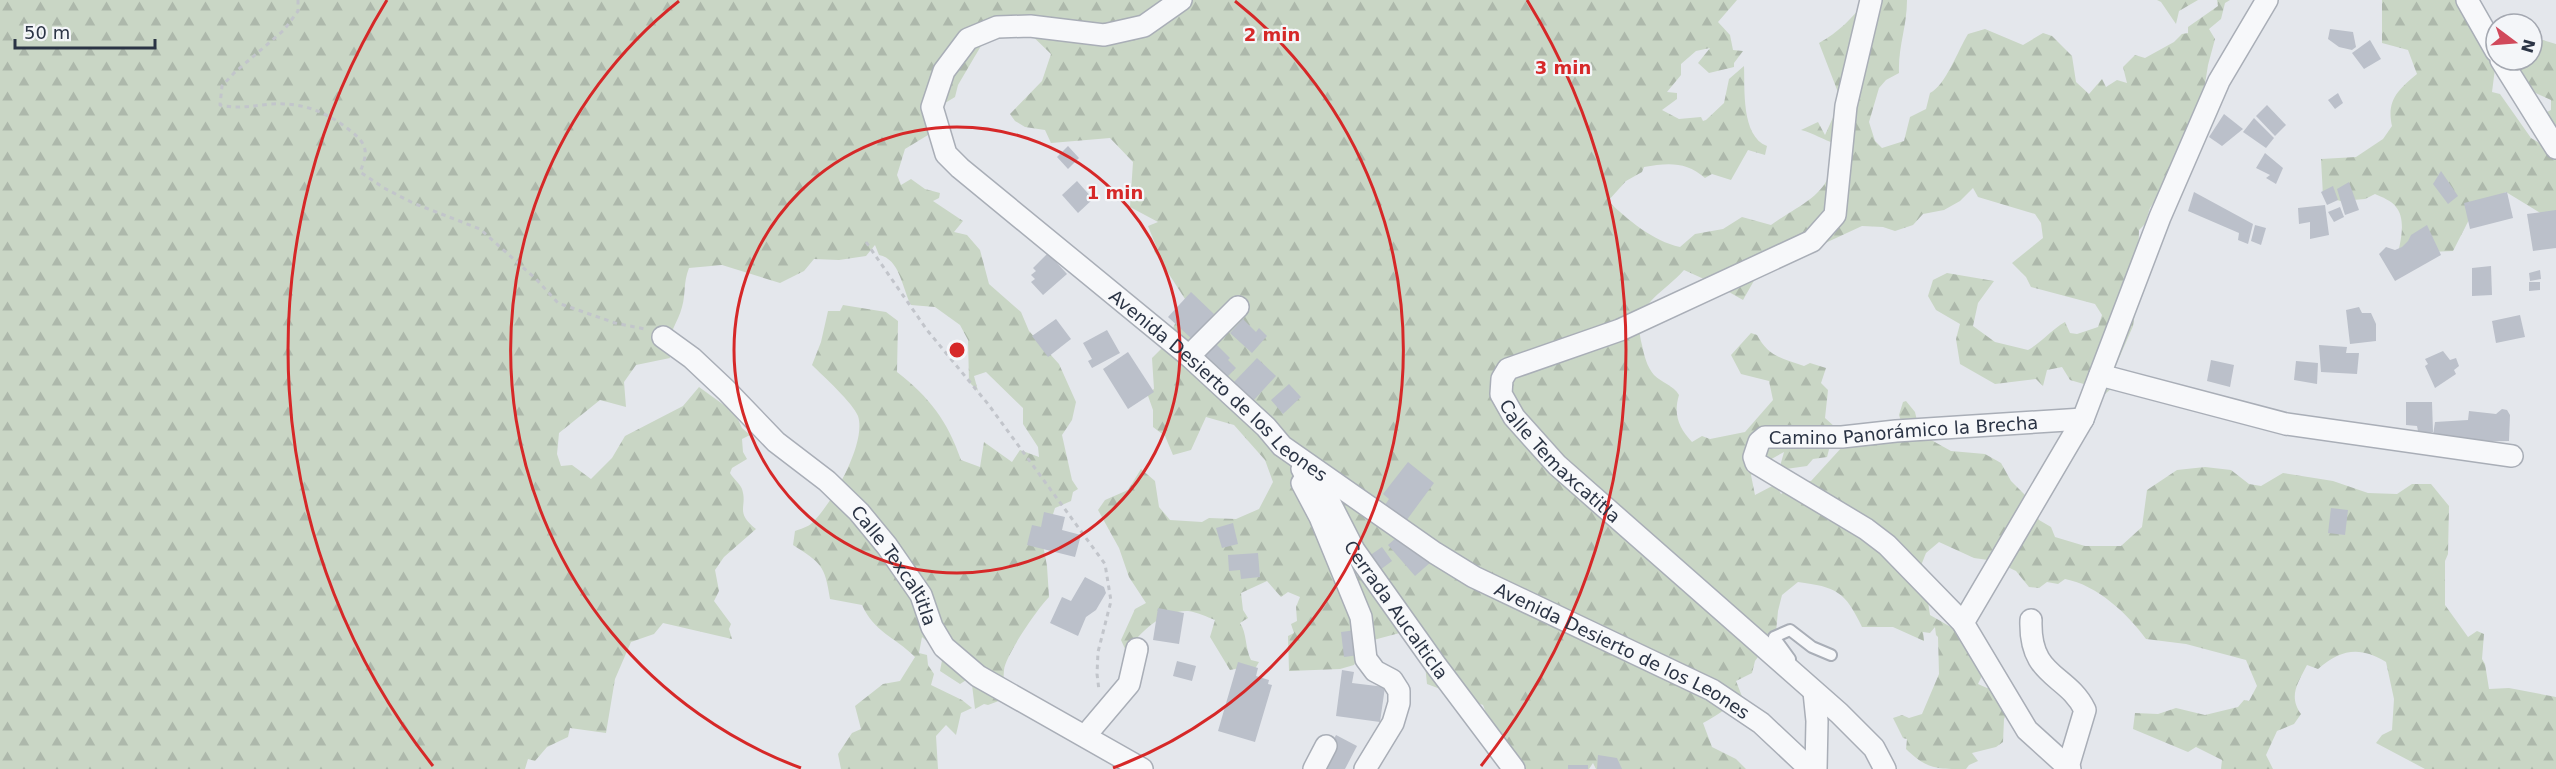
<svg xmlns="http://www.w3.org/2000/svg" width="2556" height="769" font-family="'DejaVu Sans',sans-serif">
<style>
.forest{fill:url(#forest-firs)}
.building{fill:#bbc0ca}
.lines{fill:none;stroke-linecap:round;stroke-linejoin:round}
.service-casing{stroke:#a9aeb7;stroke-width:14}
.minor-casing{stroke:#a9aeb7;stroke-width:24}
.path{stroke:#c2c5cb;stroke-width:3;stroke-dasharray:4.5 4.5;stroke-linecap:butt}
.service{stroke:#f7f8fa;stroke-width:10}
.minor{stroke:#f7f8fa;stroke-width:21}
.ring{fill:none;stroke:#d62828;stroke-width:3}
.labels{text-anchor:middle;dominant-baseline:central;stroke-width:4.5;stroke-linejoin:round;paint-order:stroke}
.street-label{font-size:18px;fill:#2b3445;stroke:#f4f6f9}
.centre{fill:#d62828;stroke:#f4f6f9;stroke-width:3}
.ring-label{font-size:18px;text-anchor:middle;font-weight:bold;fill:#d62828;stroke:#f4f6f9;stroke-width:4.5;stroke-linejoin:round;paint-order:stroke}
</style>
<defs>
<pattern id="forest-firs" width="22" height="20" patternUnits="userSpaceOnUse" patternTransform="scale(1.5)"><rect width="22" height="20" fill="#c9d6c5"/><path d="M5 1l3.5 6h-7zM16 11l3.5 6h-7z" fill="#adb8ab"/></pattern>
</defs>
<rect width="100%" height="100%" fill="#e4e7ec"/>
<!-- forest -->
<g class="forest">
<path d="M0,0H1737L1718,22L1730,35L1733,50L1743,51L1734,63V67L1709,73L1698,63L1710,48L1696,51L1681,64V75L1667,92L1677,93V99L1662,110L1679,119L1701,117L1703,121L1706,120L1724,103L1729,79L1744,66C1745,89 1741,136 1767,146L1765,155L1748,150L1731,180L1712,174L1705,178C1686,161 1667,163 1644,167L1642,172L1626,181L1608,201C1628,220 1653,241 1680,247L1695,234L1723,229L1742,217L1771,225C1788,212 1821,198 1828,177C1832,166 1834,155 1836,144C1823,140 1814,133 1801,130L1818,122L1825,135L1841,100L1819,43C1839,32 1852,18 1867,0H1907C1907,27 1898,46 1899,73L1886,80L1879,88L1869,122L1875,141L1882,148L1904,141L1910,117L1926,109L1930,93C1946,85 1958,50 1968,34L1985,29L2023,45L2043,33L2052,36L2072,56L2076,82L2089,94L2102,79L2106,87L2117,80L2127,83L2123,67L2135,55L2145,58L2174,42L2182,34L2188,33V27L2218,6L2217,0H2230L2225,3L2221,19L2209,29L2215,39L2208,65L2202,103L2182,139L2172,176L2150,208L2145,224L2139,230L2137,299L2133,326L2110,379L2112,388L2097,401L2094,387L2070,380L2062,367L2047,370L2043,386L2036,379L1995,384L1960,364L1956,339L1960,324L1936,310L1928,296L1933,280L1947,273L1994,281L1978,303L1973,326L1995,342L2028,350C2042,342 2051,330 2065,322L2070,333L2077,334L2098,327L2102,315L2095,304L2031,287L2026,277L2012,263L2043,238L2041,223L2035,214L1978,197L1973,188L1960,201L1944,210L1923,214L1913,225L1895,231L1883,227L1862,226L1821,245L1764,263L1743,300L1715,284L1684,270C1660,297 1631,304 1642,345C1644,355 1647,367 1654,375C1662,383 1673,385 1679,395C1673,415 1679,428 1692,442L1702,436L1710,439L1745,432L1773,400L1769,381L1741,374L1731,355L1751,333L1757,335C1768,356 1782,359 1804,366L1810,363L1826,368L1821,383L1828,390L1825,418L1835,427L1827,457L1813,459L1807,466L1779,470L1784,452L1759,466L1751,475L1755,495L1776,484L1781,494L1798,481H1811L1843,446L1906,436L1899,415L1903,402L1906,401L1915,412L1918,425L1924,436L1951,451L1985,454L2001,463L2011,481L2031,501L2039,520L2051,527L2055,537L2085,546H2121L2142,527L2147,490L2177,470L2205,467L2231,470L2249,484L2261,486L2283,473L2333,481L2368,493L2397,494L2412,484H2431L2449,506L2448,554L2445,561V605L2468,637L2477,631L2484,634L2482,659L2485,664L2489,689L2509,688L2556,697V769H2425L2376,743L2382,735L2392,730L2394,699L2386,662C2360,646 2341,649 2318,669L2307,665C2298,683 2288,696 2301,714L2294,724L2277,731L2266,755L2273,769H2221L2222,760L2196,747L2188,752L2133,729L2135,713L2158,714L2176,708L2205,715L2238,707L2244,700L2249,701L2257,686L2246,660L2186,644L2146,639C2128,614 2097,585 2065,579L2058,584L2047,582L2039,588L2029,587L2016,571L1995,561L1974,558L1939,542L1926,553L1922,563L1930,615L1956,630L1986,667L1978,684L1987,688L1999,684L2009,708L2004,719L2003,742L1996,747L1972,753L1978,761L1969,765L1966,769C1935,769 1927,769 1906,749L1907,739L1903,738L1893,718L1902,715L1909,718L1922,714L1939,674L1938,637L1936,635L1935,627L1930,633L1923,632L1924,641L1893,627H1862C1845,591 1836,587 1798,582L1782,595L1778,611L1776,632L1755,661L1752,673L1736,681L1743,699C1728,706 1717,716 1703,723L1712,747L1736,759L1746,769H1596L1593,763L1589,769H1507L1483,705L1427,684L1424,655L1407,631L1366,642L1354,665L1340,669L1289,671L1288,636L1294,633L1291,624L1297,621L1296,607L1300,597L1288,592L1281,597L1267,581L1241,593L1243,610L1248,618L1240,623C1247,633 1245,648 1251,660L1259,662L1252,674L1245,667L1230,670L1210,637L1215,620C1207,617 1197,612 1188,611C1162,610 1141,632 1126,651L1121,640L1135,609L1146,603L1129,577L1119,548L1098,510L1105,500L1128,490L1141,469L1155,481L1159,507L1170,520L1202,522L1209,518L1236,519L1259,509L1273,482L1265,460L1234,425L1206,417L1191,450L1173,455L1165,436L1153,427V410L1147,393L1154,389L1152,358L1167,343L1185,299L1154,251L1156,246L1148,226L1158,222L1130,207L1133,162L1110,138L1051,143L1045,130L1025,127L1015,121L1010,114L1042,81L1051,54L1022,26L1003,33L1007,38L985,39L958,85L955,97L945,103L928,135L905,149L897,175L901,185L911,179L925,189L940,193L939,198L933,201L963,221L954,232L967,235L980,250L989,284L1021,312L1029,331L1059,364L1076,402L1072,420L1062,435L1072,480L1078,489L1073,492L1071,501L1055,508L1043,545L1047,566L1049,597C1038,608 1005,656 1004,670C1003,679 1004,690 1004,699L988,705L984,704L975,709L971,677L960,684L940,671L943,655L922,637L919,653L927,655L928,665L934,674L931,685L962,700L972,708L961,713L956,735L946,725L936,736L938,769H841L838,754L852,733L861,729L855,706L883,684L900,681L915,657C894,636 875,633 862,605L830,599C825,565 821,563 793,545L795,531C800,529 808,527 812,523C831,505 867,443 858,416C853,403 823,376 812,365L821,342L828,311H840L843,305L886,312L898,321L897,372C930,398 947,420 961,460L980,467L984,442L1012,462L1020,450L1039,457L1038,447L1023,424V408L986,372L974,376L978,391L969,382L968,340L960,325L935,307L911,305C902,288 900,259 879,255L875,245L866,256L839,260L814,259L804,271L780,283L722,265L689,268C683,283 686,293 682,307C677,326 665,335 670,358L636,365L624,382L626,407L600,400L559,433L557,454L561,466L572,465L591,479L612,458L625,436L683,406L699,387L735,413L742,428L750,435L742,439L743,452L747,459L732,468L730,473C733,478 740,484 742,489C748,508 734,511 756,529L724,557L715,570L719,591L714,601L731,624L729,629L732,639L663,623L654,634L631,642L615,679L606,733L570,728L568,737L547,747L535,761L528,759L525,769H0Z"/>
<path d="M2157,0H2198L2179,11L2176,24L2161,2Z"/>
<path d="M2382,0H2474L2468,24L2481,36L2496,61L2492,92L2500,94L2531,138L2556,153V232L2542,214L2506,192L2474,210L2453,251L2429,252L2396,260C2400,246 2407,220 2396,207C2392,201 2382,197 2375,194L2365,199L2352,200L2351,204L2323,196L2321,159L2356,157L2383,139L2392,126C2386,100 2399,89 2417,74L2408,50L2382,43Z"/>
<path d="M2532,37L2556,44V140L2536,117L2551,110V100L2527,89L2511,60H2532Z"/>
</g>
<!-- building -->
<g class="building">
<path d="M2330,29L2353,32L2356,47L2352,50L2339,47L2328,39Z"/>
<path d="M2370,40L2381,59L2364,69L2352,53Z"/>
<path d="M2338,93L2343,103L2335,109L2328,100Z"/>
<path d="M2267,105L2286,125L2275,136L2256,116Z"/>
<path d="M2224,114L2243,129L2222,146L2209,137Z"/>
<path d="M2254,118L2274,138L2266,148L2243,132Z"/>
<path d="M1068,146L1079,158L1068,169L1057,157Z"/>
<path d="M2265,153L2283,168L2276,184L2266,178L2270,175L2256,168Z"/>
<path d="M2441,171L2458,196L2448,204L2433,184Z"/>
<path d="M1077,181L1093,199L1078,213L1062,195Z"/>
<path d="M2349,182L2359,210L2345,215L2337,189Z"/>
<path d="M2333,186L2338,200L2327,205L2321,192Z"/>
<path d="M2194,192L2253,224L2248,244L2238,240L2239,233L2188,211Z"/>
<path d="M2507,192L2513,218L2470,229L2464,203Z"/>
<path d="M2325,205L2329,235L2310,239V222L2299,224L2298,208Z"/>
<path d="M2340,207L2344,217L2334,222L2328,212Z"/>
<path d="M2556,210V248L2533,251L2527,214Z"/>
<path d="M2255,225L2266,228L2261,245L2251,241Z"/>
<path d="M2427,225L2441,255L2395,281L2379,254L2386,247L2395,250L2402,247L2408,241L2411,235Z"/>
<path d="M1048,253L1067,274L1043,295L1031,282L1035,279L1031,275L1036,271L1033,268Z"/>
<path d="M2491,266L2492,295L2472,296V268Z"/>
<path d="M2540,270L2541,279L2530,281L2529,273Z"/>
<path d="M2529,282H2540V290L2529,291Z"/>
<path d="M1191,292L1214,314L1192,339L1168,317Z"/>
<path d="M2359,307L2362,313H2371L2376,324V341L2350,344L2346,310Z"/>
<path d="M2520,315L2525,337L2496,343L2492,321Z"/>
<path d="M1056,319L1071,339L1048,357L1032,336Z"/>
<path d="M1243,319L1256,332L1259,328L1267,336L1252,353L1230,333Z"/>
<path d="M1107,330L1120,353L1092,368L1088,361L1092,359L1083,343Z"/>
<path d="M1216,344L1230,358L1228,360L1236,368L1226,378L1204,356Z"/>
<path d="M2319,345L2347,347L2346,353H2359L2357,374L2321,372Z"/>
<path d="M2443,351L2450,360L2456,358L2459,366L2454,370L2456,374L2435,388L2425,366L2428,364L2425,359Z"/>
<path d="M1128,352L1154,392L1128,409L1103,369Z"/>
<path d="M1257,358L1276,376L1253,401L1234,382Z"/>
<path d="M2211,360L2234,365L2230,387L2207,381Z"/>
<path d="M2296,361L2318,363L2317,384L2294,380Z"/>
<path d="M1289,384L1301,397L1283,414L1271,400Z"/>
<path d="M2406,402H2432L2433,432L2419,436L2417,426L2406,425Z"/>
<path d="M2502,409L2507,410L2510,415L2509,441L2432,442L2435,422L2468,420L2469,411L2496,414Z"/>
<path d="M1408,462L1434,483L1406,521L1385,505L1389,499L1383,494Z"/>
<path d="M2331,508L2348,510L2345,535L2328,533Z"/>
<path d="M1044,512L1065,517L1062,530L1081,535L1075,557L1027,545L1032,525L1041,527Z"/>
<path d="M1233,523L1238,544L1222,548L1216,528Z"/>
<path d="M1396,538L1432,561L1415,576L1388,545Z"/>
<path d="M1382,547L1392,561L1380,570L1369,556Z"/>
<path d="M1258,553L1260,577L1241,579L1240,570L1229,571L1228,555Z"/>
<path d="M1085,577L1104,587L1106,593L1096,610L1086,617L1078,636L1050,623L1062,597L1071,601Z"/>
<path d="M1158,608L1184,613L1179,644L1153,640Z"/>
<path d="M1356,630L1359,655L1344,657L1341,632Z"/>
<path d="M1177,661L1196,666L1192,681L1173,676Z"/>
<path d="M1238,662L1258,668L1256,676L1269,680L1268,684L1272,685L1255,742L1218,731Z"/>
<path d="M1342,670L1354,672L1352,683L1385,687L1380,722L1336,716Z"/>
<path d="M1336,735L1357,746L1345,769H1318Z"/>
<path d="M1598,755L1617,758L1622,769H1597Z"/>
<rect x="1568" y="765" width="20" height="4"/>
</g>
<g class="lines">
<!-- service casing -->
<g class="service-casing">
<path id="service" d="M1790,659L1774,637L1790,630L1812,647L1831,655"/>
</g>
<!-- minor casing -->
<g class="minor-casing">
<g id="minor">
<path id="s1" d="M1181,0L1144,26L1104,35L1030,26L997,27L968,39L944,71L932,107L946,154L960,168L1189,356L1266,427L1282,446L1435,553L1474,577L1712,690L1761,723L1810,769"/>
<path id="s2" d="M1871,0L1846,106L1835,215L1812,241L1620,330L1508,369L1502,379L1501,394L1514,417L1557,465L1839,713L1874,748L1885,769"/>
<path d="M2467,0L2496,51"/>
<path d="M2501,60L2556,148"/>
<path id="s3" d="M663,337L692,358L726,390L776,442L827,481L859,512L887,546L921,595L932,627L944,647L978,676L1142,769"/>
<path d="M1189,356L1238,307"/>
<path d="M2100,375L2286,424L2512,456"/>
<path id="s4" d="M1302,469L1330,503L1354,550L1435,664L1514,769"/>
<path d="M1302,483L1320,517L1361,617L1366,659L1375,671L1392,680L1399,691V703L1393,723L1365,769"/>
<path d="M2031,620C2029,678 2067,673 2085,710L2068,767"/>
<path d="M1963,623L2083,419L2160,217L2219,81L2267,0"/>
<path d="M1814,692L1817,721L1816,769"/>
<path d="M1085,736L1129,684L1137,649"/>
<path d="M1314,769L1326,746"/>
<path id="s5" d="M2070,769L2027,730L1963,623L1887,545L1866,529L1756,463L1754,457L1759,442L1765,437H1842L1896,431L2083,419"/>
</g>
</g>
<!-- path -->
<g class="path">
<path d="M298,0V11L284,30L234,73L222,86L220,105C238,109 253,106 271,104C303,102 327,112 352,132C368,145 368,153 360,172L384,188L413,203L480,229L536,279L558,303L615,323L645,329"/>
<path d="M866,242L927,330L988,404L1105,564L1111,601L1098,652L1097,674L1099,690"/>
</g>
<!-- service -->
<use href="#service" class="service"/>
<!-- minor -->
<use href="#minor" class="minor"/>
</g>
<!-- distance rings -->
<g class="ring">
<circle cx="957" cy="350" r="223"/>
<path d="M801 768A446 446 0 0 1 679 1M1235 1A446 446 0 0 1 1113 768"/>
<path d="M433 766A669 669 0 0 1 387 0M1527 0A669 669 0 0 1 1481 766"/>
</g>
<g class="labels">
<!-- street labels -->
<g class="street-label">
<text stroke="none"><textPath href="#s1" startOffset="710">Avenida Desierto de los Leones</textPath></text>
<text stroke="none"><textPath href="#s5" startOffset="615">Camino Panorámico la Brecha</textPath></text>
<text stroke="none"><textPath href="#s2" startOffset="700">Calle Temaxcatitla</textPath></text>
<text stroke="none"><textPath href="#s3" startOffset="328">Calle Texcaltitla</textPath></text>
<text stroke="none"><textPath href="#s4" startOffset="170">Cerrada Aucalticla</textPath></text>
<text stroke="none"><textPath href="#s1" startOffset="1196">Avenida Desierto de los Leones</textPath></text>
</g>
</g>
<circle cx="957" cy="350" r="9" class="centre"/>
<g class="ring-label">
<text x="1272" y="41">2 min</text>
<text x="1563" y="74">3 min</text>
<text x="1115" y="199">1 min</text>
</g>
<!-- north arrow -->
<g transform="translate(2514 42) rotate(106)"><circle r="28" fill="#f4f6f9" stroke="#a4a8b1" stroke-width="1.5"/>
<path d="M0-4.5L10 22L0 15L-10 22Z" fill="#d1495b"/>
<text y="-9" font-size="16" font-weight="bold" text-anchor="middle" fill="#2b3445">N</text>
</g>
<!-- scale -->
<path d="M15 39v9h140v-9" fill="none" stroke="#2b3445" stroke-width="3"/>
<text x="24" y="39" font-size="18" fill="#2b3445" stroke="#f4f6f9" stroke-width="4.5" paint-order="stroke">50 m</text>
</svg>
